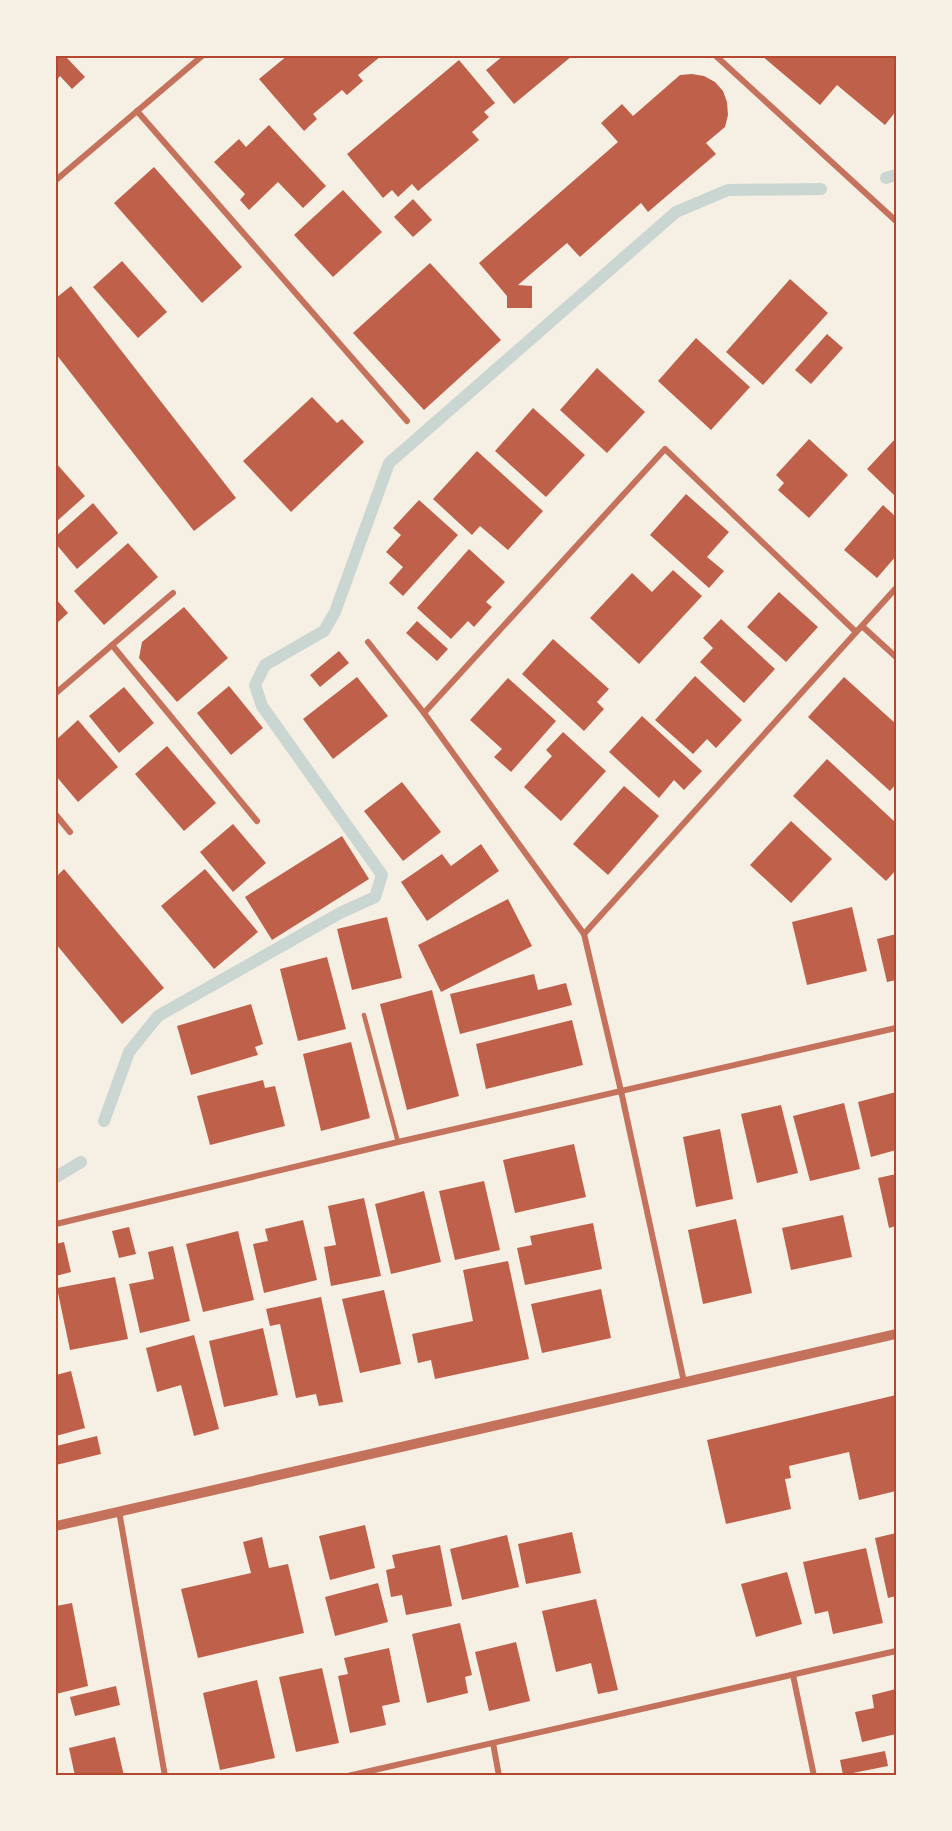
<svg xmlns="http://www.w3.org/2000/svg" width="952" height="1831" font-family="Helvetica,sans-serif">
<style>
.lines{fill:none;stroke-linecap:round;stroke-linejoin:round}
.stream{stroke:#c9d6d2;stroke-width:12}
.building{fill:#bf614a}
.service{stroke:#c5725c;stroke-width:4.5}
.minor{stroke:#c5725c;stroke-width:6}
.tertiary{stroke:#c5725c;stroke-width:10}
.neatline{fill:none;stroke:#b5482f;stroke-width:2}
</style>
<rect width="100%" height="100%" fill="#f6efe4"/>
<g class="lines">
<!-- stream -->
<g class="stream">
<path d="M886,178L896,175"/>
<path d="M104,1121L129,1052L158,1016L340,913L375,897L382,875L262,706L255,685L265,665L324,631L335,612L389,463L676,212L728,190L821,189"/>
<path d="M56,1177L81,1162"/>
</g>
</g>
<!-- building -->
<g class="building">
<path d="M56,56H70L67,58L85,77L72,89L60,76L56,81Z"/>
<path d="M287,56H381L358,75L363,81L347,95L342,90L313,114L317,119L304,131L259,79Z"/>
<path d="M503,56H572L514,104L486,70Z"/>
<path d="M762,56H896V111L885,125L837,85L820,105Z"/>
<path d="M459,60L495,103L484,112L489,117L472,132L479,140L418,191L412,184L398,197L392,190L383,198L347,154Z"/>
<path d="M692,74L704,76L715,82L723,91L727,102L728,115L725,127L706,143L716,154L648,212L641,203L580,257L567,243L518,285L532,286V308H507V296L479,263L618,142L601,123L622,104L633,116L680,75Z"/>
<path d="M269,125L326,186L303,208L278,182L249,210L240,200L245,194L214,162L239,139L246,147Z"/>
<path d="M154,167L242,267L202,303L114,203Z"/>
<path d="M343,190L382,232L333,277L294,235Z"/>
<path d="M413,199L432,220L413,237L394,217Z"/>
<path d="M122,261L167,312L138,338L93,287Z"/>
<path d="M430,263L501,340L424,410L353,333Z"/>
<path d="M790,279L828,313L763,385L726,352Z"/>
<path d="M71,286L236,498L194,531L56,354V298Z"/>
<path d="M827,334L843,348L811,384L795,370Z"/>
<path d="M696,338L750,387L711,430L658,381Z"/>
<path d="M597,368L645,412L607,453L560,410Z"/>
<path d="M312,397L337,423L342,419L364,442L291,512L243,461Z"/>
<path d="M533,408L585,455L546,497L495,451Z"/>
<path d="M896,438V497L867,469Z"/>
<path d="M809,439L848,475L809,518L778,490L784,483L776,475Z"/>
<path d="M477,451L543,511L508,550L480,526L472,535L433,499Z"/>
<path d="M56,463L85,496L56,522Z"/>
<path d="M686,494L729,532L707,557L724,571L709,588L650,535Z"/>
<path d="M419,500L458,535L403,596L389,583L403,567L386,552L401,535L393,528Z"/>
<path d="M93,503L118,533L77,569L56,544V536Z"/>
<path d="M883,505L896,517V556L877,578L844,550Z"/>
<path d="M128,543L158,577L104,625L74,591Z"/>
<path d="M469,549L505,582L486,602L492,607L474,627L468,621L451,639L417,608Z"/>
<path d="M673,570L702,596L639,664L590,618L632,573L652,592Z"/>
<path d="M779,592L818,627L786,662L747,627Z"/>
<path d="M56,599L68,613L56,624Z"/>
<path d="M184,607L228,658L177,702L139,658L142,642Z"/>
<path d="M721,619L775,669L744,703L700,662L713,648L703,638Z"/>
<path d="M417,621L448,649L437,661L406,633Z"/>
<path d="M553,639L609,689L597,702L604,709L584,731L522,674Z"/>
<path d="M339,651L349,663L320,687L310,675Z"/>
<path d="M695,676L742,720L716,748L707,739L693,754L655,720Z"/>
<path d="M357,677L388,716L333,759L303,719Z"/>
<path d="M844,677L896,724V784L890,791L808,717Z"/>
<path d="M508,678L556,721L511,772L494,757L502,749L470,720Z"/>
<path d="M229,686L263,728L231,755L197,713Z"/>
<path d="M124,687L154,723L119,753L89,716Z"/>
<path d="M642,716L702,771L684,790L674,780L659,798L609,752Z"/>
<path d="M78,720L118,767L78,802L56,776V740Z"/>
<path d="M563,732L606,771L561,821L524,787L552,756L546,750Z"/>
<path d="M167,746L216,803L184,831L135,774Z"/>
<path d="M827,759L896,823V870L886,881L793,796Z"/>
<path d="M402,782L441,832L403,861L364,811Z"/>
<path d="M624,786L659,816L608,875L573,844Z"/>
<path d="M791,821L832,859L791,903L750,865Z"/>
<path d="M233,824L266,863L233,892L200,852Z"/>
<path d="M342,836L369,879L272,940L245,897Z"/>
<path d="M481,844L499,871L427,921L401,882L442,854L451,866Z"/>
<path d="M64,869L164,988L122,1024L56,944V877Z"/>
<path d="M205,869L258,932L214,969L161,906Z"/>
<path d="M508,899L532,946L441,992L418,945Z"/>
<path d="M852,907L867,971L807,985L792,922Z"/>
<path d="M387,917L402,978L352,990L337,929Z"/>
<path d="M896,934V980L887,982L877,939Z"/>
<path d="M327,957L346,1029L298,1041L280,969Z"/>
<path d="M534,974L538,990L566,983L572,1005L460,1034L450,994Z"/>
<path d="M432,990L459,1096L407,1110L380,1004Z"/>
<path d="M251,1004L263,1044L255,1047L258,1055L191,1075L177,1026Z"/>
<path d="M572,1020L583,1065L486,1089L476,1044Z"/>
<path d="M351,1042L370,1118L321,1131L303,1054Z"/>
<path d="M263,1080L265,1088L275,1086L285,1126L210,1145L197,1096Z"/>
<path d="M896,1092V1150L871,1157L858,1102Z"/>
<path d="M844,1103L860,1169L810,1181L793,1116Z"/>
<path d="M781,1105L798,1173L757,1183L741,1114Z"/>
<path d="M720,1129L733,1199L696,1207L683,1137Z"/>
<path d="M574,1144L586,1197L515,1213L503,1160Z"/>
<path d="M896,1174V1226L889,1228L878,1178Z"/>
<path d="M484,1181L500,1250L455,1260L439,1191Z"/>
<path d="M424,1191L441,1262L391,1274L375,1204Z"/>
<path d="M364,1198L381,1276L331,1286L324,1247L336,1245L328,1206Z"/>
<path d="M843,1215L852,1257L791,1270L782,1228Z"/>
<path d="M736,1219L752,1293L703,1304L688,1230Z"/>
<path d="M303,1220L317,1280L264,1293L253,1244L268,1241L265,1229Z"/>
<path d="M593,1223L602,1269L525,1285L517,1248L532,1245L530,1236Z"/>
<path d="M129,1227L136,1254L119,1258L112,1231Z"/>
<path d="M238,1231L254,1300L203,1312L186,1244Z"/>
<path d="M64,1242L71,1272L56,1276V1244Z"/>
<path d="M173,1246L190,1321L140,1333L129,1284L154,1279L148,1252Z"/>
<path d="M508,1261L529,1359L435,1379L431,1360L418,1363L412,1334L473,1321L463,1270Z"/>
<path d="M115,1277L128,1339L70,1350L57,1288Z"/>
<path d="M601,1289L611,1338L542,1353L531,1304Z"/>
<path d="M384,1290L401,1364L360,1373L342,1299Z"/>
<path d="M321,1297L343,1402L319,1406L316,1394L296,1398L280,1324L270,1326L266,1309Z"/>
<path d="M263,1328L278,1395L224,1407L209,1341Z"/>
<path d="M194,1335L219,1429L194,1436L181,1385L157,1392L146,1348Z"/>
<path d="M71,1371L85,1428L56,1436V1375Z"/>
<path d="M896,1395V1491L859,1500L849,1452L789,1466L791,1478L785,1479L791,1509L726,1524L707,1440Z"/>
<path d="M97,1436L101,1454L56,1465V1446Z"/>
<path d="M365,1525L375,1568L330,1580L319,1536Z"/>
<path d="M572,1532L581,1573L526,1584L518,1544Z"/>
<path d="M896,1533V1596L888,1598L875,1538Z"/>
<path d="M507,1535L519,1587L462,1600L450,1549Z"/>
<path d="M262,1537L269,1568L288,1564L304,1633L198,1658L181,1589L251,1573L243,1542Z"/>
<path d="M440,1545L452,1606L406,1615L402,1595L391,1597L386,1570L395,1568L392,1555Z"/>
<path d="M866,1548L883,1623L833,1634L828,1611L815,1614L803,1562Z"/>
<path d="M787,1572L802,1624L756,1637L741,1584Z"/>
<path d="M378,1583L388,1622L335,1636L325,1597Z"/>
<path d="M596,1599L618,1690L598,1694L591,1663L556,1672L542,1611Z"/>
<path d="M72,1603L88,1686L56,1694V1606Z"/>
<path d="M460,1623L472,1675L465,1677L468,1693L427,1703L412,1634Z"/>
<path d="M516,1642L530,1701L489,1711L475,1652Z"/>
<path d="M389,1648L400,1702L382,1706L386,1725L350,1733L338,1676L348,1674L344,1658Z"/>
<path d="M322,1668L339,1743L296,1752L279,1677Z"/>
<path d="M257,1680L275,1758L220,1770L203,1693Z"/>
<path d="M116,1686L120,1705L75,1716L70,1697Z"/>
<path d="M896,1689V1734L862,1742L855,1712L874,1708L872,1695Z"/>
<path d="M115,1737L124,1776H75L69,1748Z"/>
<path d="M885,1751L888,1766L843,1775L840,1760Z"/>
</g>
<g class="lines">
<!-- service -->
<path class="service" d="M364,1015L398,1142"/>
<!-- minor -->
<g class="minor">
<path d="M716,56L896,221"/>
<path d="M137,111L407,421"/>
<path d="M56,180L202,56"/>
<path d="M862,626L896,657"/>
<path d="M368,642L424,713L584,934"/>
<path d="M112,645L257,821"/>
<path d="M56,693L173,593"/>
<path d="M424,713L665,449L856,632"/>
<path d="M56,815L70,832"/>
<path d="M56,1224L398,1142L896,1028"/>
<path d="M684,1382L621,1091L584,934L896,588"/>
<path d="M119,1511L165,1776"/>
<path d="M793,1675L814,1776"/>
<path d="M493,1743L499,1776"/>
<path d="M348,1776L896,1651"/>
</g>
<!-- tertiary -->
<path class="tertiary" d="M56,1526L896,1334"/>
</g>
<!-- border -->
<rect width="952" height="1831" fill="none" stroke="#f6efe4" stroke-width="114"/>
<rect x="57" y="57" width="838" height="1717" class="neatline"/>
</svg>
